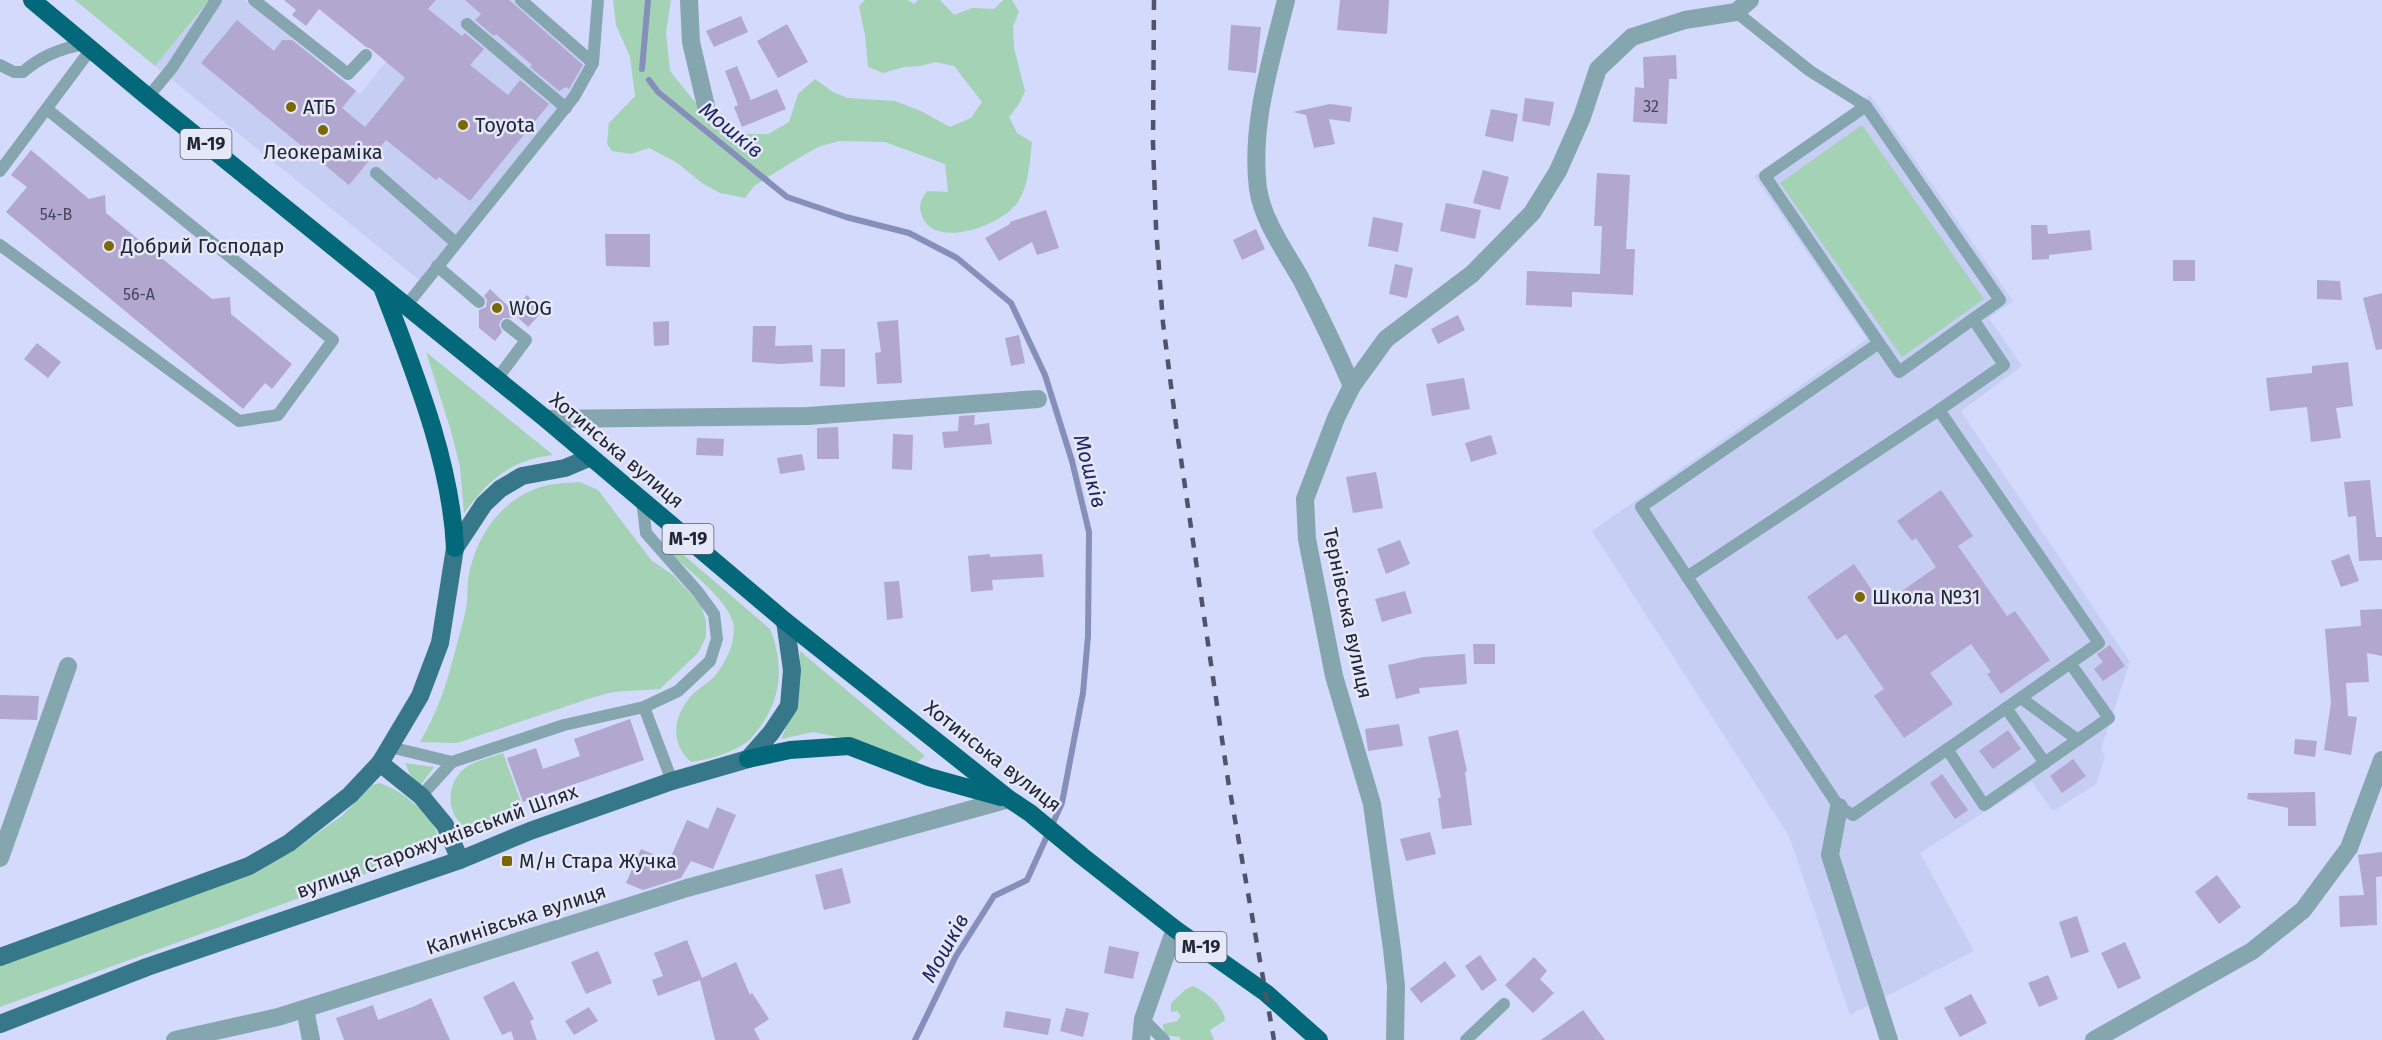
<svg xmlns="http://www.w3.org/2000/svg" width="2382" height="1040" font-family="'Fira Sans',sans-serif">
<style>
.built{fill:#c6cef4}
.green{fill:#a3d3b4}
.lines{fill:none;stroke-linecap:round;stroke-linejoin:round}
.stream{stroke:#868fbc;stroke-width:6}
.building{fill:#b1a7cf}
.lane{stroke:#86a6af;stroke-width:12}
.street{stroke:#86a6af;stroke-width:18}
.primary{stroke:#367889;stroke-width:18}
.highway{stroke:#03687a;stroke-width:18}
.rail{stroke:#505468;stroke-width:4.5;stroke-dasharray:10 10;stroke-linecap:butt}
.poi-dot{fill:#7c6800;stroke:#e4e8f9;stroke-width:2}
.labels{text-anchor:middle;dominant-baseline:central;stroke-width:5;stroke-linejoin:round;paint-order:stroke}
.number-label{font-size:16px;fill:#45455a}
.shield{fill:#e4e8f9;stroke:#5c5f6e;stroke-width:1.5}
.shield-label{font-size:18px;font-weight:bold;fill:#212433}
.poi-label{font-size:20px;fill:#212433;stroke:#e4e8f9;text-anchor:start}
.street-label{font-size:20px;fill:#212433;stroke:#e4e8f9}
.water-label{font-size:21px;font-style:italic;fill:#222466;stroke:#e4e8f9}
</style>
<rect width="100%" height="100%" fill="#d3dafb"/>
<!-- built -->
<g class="built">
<path d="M209,0H245L360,94L436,0H528L598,58L422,282L155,66Z"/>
<path d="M1870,95L2013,301L1989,318L2022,366L1961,411L2130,662L2101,749L2105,757L2096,784L2053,811L2032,782L1920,853L1974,951L1850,1015L1789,836L1592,531L1867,339L1754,176Z"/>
</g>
<!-- green -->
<g class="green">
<path d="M75,0H209L155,66Z"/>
<path d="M613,0H671L666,32L670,71L699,107L721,119L740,134H768L789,122L798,94L815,79L833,92L848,98L895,101L921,111L950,127L971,118L982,102L954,66L935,62L921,66L904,67L883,73L868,67L865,35L859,6L865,0H908L914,4L918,0H940L954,15L972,8L994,9L1003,0H1012L1019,12L1013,27L1014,48L1025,91L1019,104L1009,117L1017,133L1032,142C1030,161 1029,183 1019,200C1006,224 935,251 922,216C918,206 921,199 927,191L948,192L945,164L885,142L839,141L818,147L792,162L754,186L745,198L720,193L702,183L676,162L649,148L631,154L612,151L607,144L609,123L635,96L630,57L616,25Z"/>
<path d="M1862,125L1984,299L1902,357L1780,183Z"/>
<path d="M426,352L553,455C510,460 489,480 464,513L460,467L451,431Z"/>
<path d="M580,482L598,490L652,561L673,575L701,605L706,621V637L698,653L660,689L613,692L591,698L457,743L420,742C439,710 448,679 457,644C460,632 464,620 466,608C468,599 467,590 468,581C474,538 501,498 544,486C555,483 569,483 580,482Z"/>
<path d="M672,545L770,629C784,663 782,699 759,728C755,733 751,739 747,742C730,754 710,759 691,762C672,745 672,722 687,701C694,690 709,684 717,673C727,661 737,638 733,622C725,597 688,570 669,552Z"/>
<path d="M800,651L925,756L916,763L851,740L813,732L781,739L798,700Z"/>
<path d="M503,753L526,816C511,822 489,835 472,830C444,820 444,781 468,766C478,760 492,757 503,753Z"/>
<path d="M405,763L434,767L417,790Z"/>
<path d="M379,783C401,789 446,823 437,848L0,1007V966L245,876L301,845L343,815L372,785Z"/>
<path d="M1193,986C1206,992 1223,1005 1225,1020L1210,1030L1214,1040H1181L1179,1037L1164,1035L1163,1024L1177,1021L1181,1016L1177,1011L1171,1012V1003L1186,989Z"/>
</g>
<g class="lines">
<!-- stream -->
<g class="stream">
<path d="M642,69L648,0"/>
<path d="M649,80L658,92L787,197L846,217L909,233L957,258L1011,303L1045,375L1072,461L1089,532L1088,636L1083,693L1062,803L1027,880L994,896L956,956L915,1040"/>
</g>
</g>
<!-- building -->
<g class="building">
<path d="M284,0H436L428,9L462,36L465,33L484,49L470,65L508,95L520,80L549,104L470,201L439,177L436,180L386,140L349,185L201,63L237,20L274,51L282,40H292L356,91L342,108L365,127L405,78L371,49L366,47L319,9L306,26L292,15L296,10Z"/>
<path d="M465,0H509L514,4L583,65L569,89L566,87L559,91L530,67L532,65L496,34L494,36L475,20L481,14Z"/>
<path d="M1340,0H1389L1387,34L1337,30Z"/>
<path d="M741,16L748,32L714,47L706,31Z"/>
<path d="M787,24L808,62L778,78L757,41Z"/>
<path d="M1231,25L1261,27L1256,73L1228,70Z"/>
<path d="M1676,55L1677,79H1669L1667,124L1633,122L1635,87L1644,88L1643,57Z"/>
<path d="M737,66L751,100L777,89L786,109L742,127L734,107L738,105L725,71Z"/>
<path d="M1525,98L1554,102L1550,126L1522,121Z"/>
<path d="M1330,104L1352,107L1350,122L1329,119L1335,144L1314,148L1306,115L1293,112Z"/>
<path d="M1491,109L1518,114L1513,142L1485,136Z"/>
<path d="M31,150L89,199L105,195L106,213L212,299L230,297L231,314L292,364L272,389L265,383L243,409L6,212L27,187L11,175Z"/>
<path d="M1483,170L1509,177L1500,210L1473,203Z"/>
<path d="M1597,173L1630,175L1626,249H1635L1633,295L1572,292V307L1526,305L1527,271L1600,274L1602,226H1594Z"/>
<path d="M1446,203L1481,210L1475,239L1440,231Z"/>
<path d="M1046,210L1059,248L1037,255L1032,242L999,261L985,238L1010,224V222Z"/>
<path d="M1373,217L1403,223L1398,252L1368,246Z"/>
<path d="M2031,225H2047L2048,234L2090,230L2092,250L2049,255V259L2032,260Z"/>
<path d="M1256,229L1265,249L1242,260L1233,240Z"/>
<path d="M605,234H650V267L606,266Z"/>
<rect x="2173" y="260" width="22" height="21"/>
<path d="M1395,264L1413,268L1407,298L1389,294Z"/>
<path d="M2317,280L2340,281L2342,300L2317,299Z"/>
<path d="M490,289L512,310L527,295L543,311L528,327L515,315L512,318H503L499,324L502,332L495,341L479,328V310L486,307L487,300L484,296Z"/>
<path d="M2382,293V349L2376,350L2363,298Z"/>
<path d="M1458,315L1465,330L1438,344L1431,329Z"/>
<path d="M898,320L902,383L877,384L875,353L881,352L877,322Z"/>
<path d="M669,321V345L654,346L653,322Z"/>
<path d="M753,326H776L775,346L812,345L813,362L780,364L752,362Z"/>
<path d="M1019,335L1025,363L1011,366L1005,338Z"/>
<path d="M37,343L61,362L48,378L24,359Z"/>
<path d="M821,349H845V387L820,386Z"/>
<path d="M2348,362L2353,406L2336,408L2341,438L2311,442L2307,407L2270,411L2266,378L2312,373V366Z"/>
<path d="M1464,378L1470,409L1432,416L1426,384Z"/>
<path d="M975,415L974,425L989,423L992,444L944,448L942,432L958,431L959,416Z"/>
<path d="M838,427L839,459H817V428Z"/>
<path d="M893,434L913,435L912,470L892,469Z"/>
<path d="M1491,435L1497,454L1471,462L1465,443Z"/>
<path d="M697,438L724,439L723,456L696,455Z"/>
<path d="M802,454L805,470L780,474L777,458Z"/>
<path d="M1376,472L1383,508L1353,513L1346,477Z"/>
<path d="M2370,480L2376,537H2382V560L2359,561L2356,516L2348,517L2344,482Z"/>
<path d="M1941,490L1973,536L1958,546L2007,616L2015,611L2050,660L2001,694L1987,674L1991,672L1971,644L1930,673L1953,704L1904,738L1874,696L1884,689L1846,634L1837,640L1807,597L1854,564L1882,605L1936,567L1916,538L1912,541L1897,521Z"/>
<path d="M1400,540L1410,564L1386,574L1377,549Z"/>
<path d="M990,554V557L1042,554L1044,577L992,580L993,590L971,592L968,556Z"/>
<path d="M2349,554L2359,581L2341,587L2331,561Z"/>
<path d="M899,581L903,618L887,620L884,582Z"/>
<path d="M1405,591L1412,613L1382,622L1375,599Z"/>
<path d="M2382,609V656L2367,653L2369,682L2346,683L2348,716L2357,717L2351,755L2324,750L2331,703L2325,629L2361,626L2360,610Z"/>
<path d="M1473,644H1495V664H1474Z"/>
<path d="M2110,645L2125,666L2103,681L2094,669L2103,662L2097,654Z"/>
<path d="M1465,654L1467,684L1419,688L1420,693L1396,699L1388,665L1424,657Z"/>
<path d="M0,695L39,696L37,720L0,719Z"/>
<path d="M630,719L644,760L523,802L507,758L536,748L543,769L580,756L574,739Z"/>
<path d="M1399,724L1403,746L1368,751L1365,729Z"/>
<path d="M1458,730L1467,771L1465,772L1472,825L1442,829L1438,798L1441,797L1428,737Z"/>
<path d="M2008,730L2021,749L1993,769L1979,751Z"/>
<path d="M2295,739L2317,741L2315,757L2294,754Z"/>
<path d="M2073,759L2086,776L2062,793L2050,776Z"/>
<path d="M1942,774L1968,810L1955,819L1930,783Z"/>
<path d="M2315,792L2316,826H2288V808L2247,799L2248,793Z"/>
<path d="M717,807L736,815L713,869L691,861L681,878L643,890L626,883L641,849L669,861L687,820L708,829Z"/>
<path d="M1430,832L1436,854L1406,861L1400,839Z"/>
<path d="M2382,852V876L2376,877L2377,925L2340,927L2339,896L2364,895L2358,855Z"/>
<path d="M842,868L851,903L824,910L815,875Z"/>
<path d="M2217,875L2241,907L2219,924L2195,892Z"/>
<path d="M2077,916L2089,952L2071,958L2059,922Z"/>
<path d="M687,940L702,978L736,962L750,995L752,993L769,1019L754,1029L760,1040H715L700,980L658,996L652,980L663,976L654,953Z"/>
<path d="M2125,942L2141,978L2118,989L2101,953Z"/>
<path d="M1109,946L1139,952L1133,979L1104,973Z"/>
<path d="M598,951L612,983L586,994L571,962Z"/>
<path d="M1480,955L1497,980L1482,991L1465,966Z"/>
<path d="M1534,957L1547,971L1540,979L1554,993L1533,1013L1505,985Z"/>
<path d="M1445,961L1456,976L1421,1003L1410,989Z"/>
<path d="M2048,975L2058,999L2039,1007L2028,983Z"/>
<path d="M514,981L534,1019L530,1021L537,1040H514L511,1031L502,1035L483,997Z"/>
<path d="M1971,994L1987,1023L1960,1037L1944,1008Z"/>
<path d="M431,998L450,1040H344L336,1018L373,1005L378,1020L415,1006Z"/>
<path d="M589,1007L598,1021L574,1035L565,1021Z"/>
<path d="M1066,1008L1089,1013L1083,1037L1060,1031Z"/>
<path d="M1583,1010L1605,1040H1541Z"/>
<path d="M1006,1011L1051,1019L1048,1035L1003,1027Z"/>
</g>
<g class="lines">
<!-- lane -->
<g class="lane">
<path d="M254,0L348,74L366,55"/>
<path d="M521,0L593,63"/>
<path d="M1736,12L1810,71L1866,106"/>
<path d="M467,24L566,108"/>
<path d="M0,65L14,72H23C41,56 61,48 85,44"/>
<path d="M148,97L172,68L216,0"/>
<path d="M1866,106L2000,300L1973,319L2004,365L1939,410L2099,643L1853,815L1839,807L1641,507L1879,343L1765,176Z"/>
<path d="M0,171L91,49"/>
<path d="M376,173L456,243"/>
<path d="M0,245L239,421L278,415L333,340L48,110"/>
<path d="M437,266L479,302"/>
<path d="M406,306L574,97L593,63L598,0"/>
<path d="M1879,343L1899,372L1973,319"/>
<path d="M497,379L526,340L507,325"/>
<path d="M1687,577L1939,410"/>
<path d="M2021,698L2078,740"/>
<path d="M644,707L672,781"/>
<path d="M2006,708L2045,763"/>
<path d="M390,747L452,762L564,725L644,707L678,691L710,661L717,639L714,614L698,592L646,533L642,500"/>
<path d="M1947,749L1984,805L2109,718L2070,663"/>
<path d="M421,796L452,762"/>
<path d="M1143,1019L1164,1040"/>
<path d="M1466,1040L1504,1004"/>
</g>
<!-- street -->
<g class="street">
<path d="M689,0L691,42L706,106"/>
<path d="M1286,0C1271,61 1250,125 1258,189C1263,221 1285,251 1301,279C1319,314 1336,349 1352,386"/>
<path d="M546,419L808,416L1038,399"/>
<path d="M1839,807L1830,855L1889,1040"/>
<path d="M0,858L68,666"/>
<path d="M305,1009L311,1040"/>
<path d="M175,1040L278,1017L687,888L1009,799"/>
<path d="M1141,1040L1143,1019L1175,929"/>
<path d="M1395,1040L1396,986L1392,949L1372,804L1334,676L1307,539L1305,499L1336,418L1352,386L1386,339L1472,274L1532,213L1558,171L1582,117L1598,69L1632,37L1685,20L1736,12L1750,0"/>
<path d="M2094,1040L2252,951L2303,910L2349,848L2382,760"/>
</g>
<!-- primary -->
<g class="primary">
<path d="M380,763L421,796L445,825L460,860"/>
<path d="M0,957L249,866L289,843L350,795L380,763L420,696L440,643L455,548L484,504L500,489L522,476L565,468L591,457"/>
<path d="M0,1024L147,967L460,860L530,831L672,781L748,759L771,733L789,706L792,670L785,621"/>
</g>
<!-- highway -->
<g class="highway">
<path d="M32,0L148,97L546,419L785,621L1009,799L1030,813L1082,856L1175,929L1266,993L1319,1040"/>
<path d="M382,287C413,369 451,460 455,548"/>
<path d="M748,759L790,750L849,746L929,777L1001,797"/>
</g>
<!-- rail -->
<path class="rail" d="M1154,0L1153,143L1156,227L1163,323L1176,425L1228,780L1274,1040"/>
</g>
<!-- markers -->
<g class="poi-dot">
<circle cx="291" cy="107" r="6"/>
<circle cx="463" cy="125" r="6"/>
<circle cx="323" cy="130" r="6"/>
<circle cx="109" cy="246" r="6"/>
<circle cx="497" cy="308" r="6"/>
<circle cx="1860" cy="597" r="6"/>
<rect x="501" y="855" width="12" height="12" rx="3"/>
</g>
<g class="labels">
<!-- number labels -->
<g class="number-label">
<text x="1651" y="106">32</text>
<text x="56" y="214">54-В</text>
<text x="139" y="294">56-А</text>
</g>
<!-- shield labels -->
<g class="shield">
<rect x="180.5" y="129" width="51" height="30" rx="4.5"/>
<rect x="662.5" y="524" width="51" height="30" rx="4.5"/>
<rect x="1175.5" y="932" width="51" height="30" rx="4.5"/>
</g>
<g class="shield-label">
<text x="206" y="144">М-19</text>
<text x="688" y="539">М-19</text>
<text x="1201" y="947">М-19</text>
</g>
<!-- poi labels -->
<g class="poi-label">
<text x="303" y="107">АТБ</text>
<text x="475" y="125">Toyota</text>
<text x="323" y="152" text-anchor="middle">Леокераміка</text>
<text x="121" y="246">Добрий Господар</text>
<text x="509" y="308">WOG</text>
<text x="1872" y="597">Школа №31</text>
<text x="519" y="861">М/н Стара Жучка</text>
</g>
<!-- street labels -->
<g class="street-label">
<text transform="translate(617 450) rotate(40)">Хотинська вулиця</text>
<text transform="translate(1348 613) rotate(78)">Тернівська вулиця</text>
<text transform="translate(993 756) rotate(38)">Хотинська вулиця</text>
<text transform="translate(437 841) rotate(-20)">вулиця Старожучківський Шлях</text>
<text transform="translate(516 919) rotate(-18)">Калинівська вулиця</text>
</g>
<!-- water labels -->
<g class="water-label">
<text transform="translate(731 130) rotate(39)">Мошків</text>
<text transform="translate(1090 471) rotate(75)">Мошків</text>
<text transform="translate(945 948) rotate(-61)">Мошків</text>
</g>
</g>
</svg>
